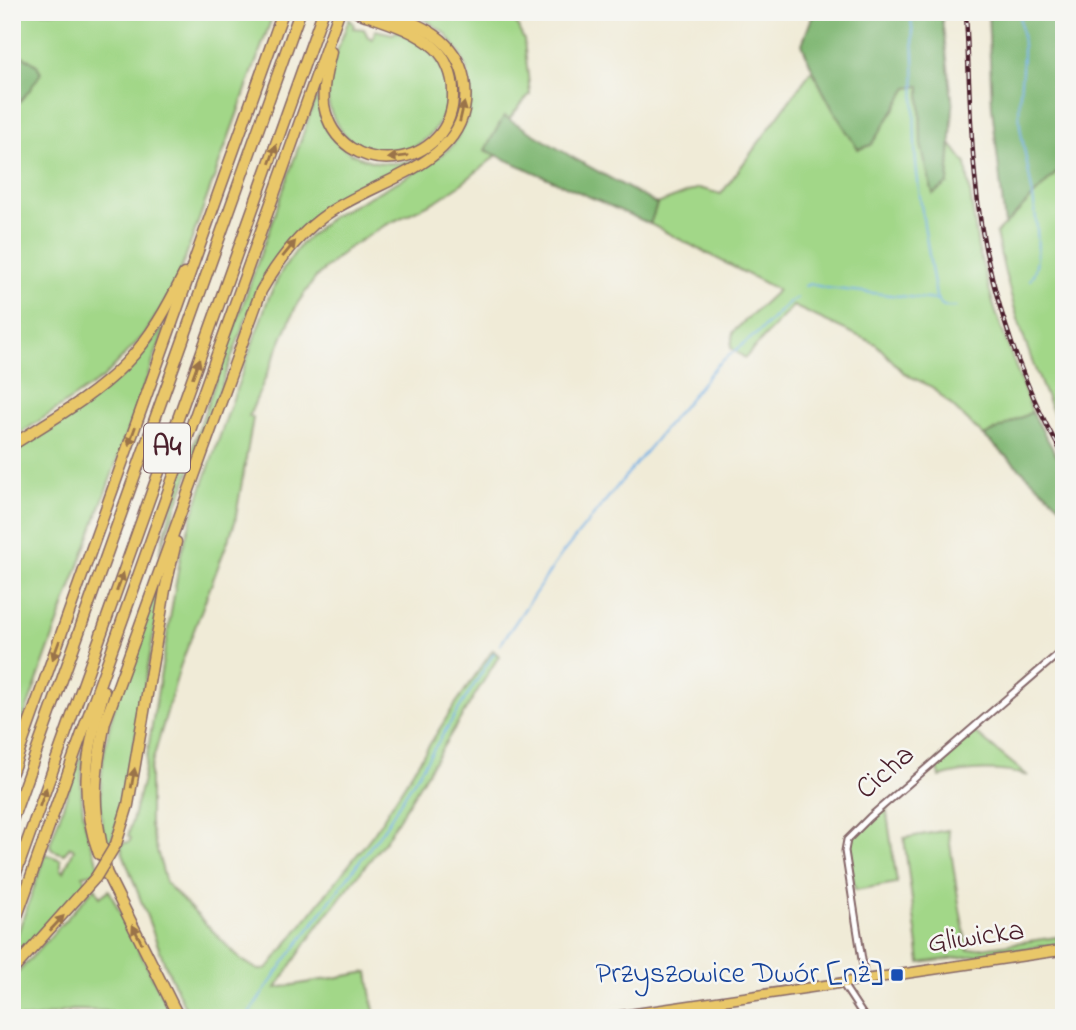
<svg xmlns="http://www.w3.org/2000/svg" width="1076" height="1030" font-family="'Indie Flower',sans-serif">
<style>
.green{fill:#a2d788;stroke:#767b5a;stroke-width:2}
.forest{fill:#81b874;stroke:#666c50;stroke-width:2}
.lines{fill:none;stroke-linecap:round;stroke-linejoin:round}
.stream{stroke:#73b0e5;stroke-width:2}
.street-casing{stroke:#846667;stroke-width:9}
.primary-casing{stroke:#846667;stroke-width:12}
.highway-casing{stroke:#846667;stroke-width:13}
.street{stroke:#fff;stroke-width:5}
.primary{stroke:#e9c769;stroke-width:9}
.highway{stroke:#e9c769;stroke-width:10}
.rail-casing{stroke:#4a1f2b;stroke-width:4.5}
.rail{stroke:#f6f6f2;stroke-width:2;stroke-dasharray:5;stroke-linecap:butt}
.highway-bridge-casing{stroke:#846667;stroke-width:13;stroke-linecap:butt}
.highway-bridge{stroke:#e9c769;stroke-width:10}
.oneway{fill:#9a734a}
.transit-dot{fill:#1a4fb4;stroke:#f6f6f2;stroke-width:2.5}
.labels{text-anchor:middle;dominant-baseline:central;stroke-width:5;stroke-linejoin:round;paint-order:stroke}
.shield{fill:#f6f6f2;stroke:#7e6067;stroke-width:2}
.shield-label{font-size:28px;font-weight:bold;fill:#4a1f2b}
.street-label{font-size:30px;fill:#4a1f2b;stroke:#f6f6f2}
.transit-label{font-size:30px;fill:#164399;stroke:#f6f6f2;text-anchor:end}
</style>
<rect width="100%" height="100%" fill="#f6f6f2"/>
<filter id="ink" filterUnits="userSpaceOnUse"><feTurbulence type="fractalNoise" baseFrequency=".0143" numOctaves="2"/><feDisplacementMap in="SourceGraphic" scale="14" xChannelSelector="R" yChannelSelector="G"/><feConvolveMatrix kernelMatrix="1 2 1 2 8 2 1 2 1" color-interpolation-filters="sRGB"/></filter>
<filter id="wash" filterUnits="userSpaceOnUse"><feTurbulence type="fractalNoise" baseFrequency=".00686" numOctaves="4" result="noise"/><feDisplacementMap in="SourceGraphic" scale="28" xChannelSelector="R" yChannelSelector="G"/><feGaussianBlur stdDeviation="1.57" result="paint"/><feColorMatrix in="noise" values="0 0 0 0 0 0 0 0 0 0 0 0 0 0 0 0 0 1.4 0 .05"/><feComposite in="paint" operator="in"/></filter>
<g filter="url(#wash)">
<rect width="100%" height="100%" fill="#f0ebd7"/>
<!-- green -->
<g class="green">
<path d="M12,12H274L175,286L145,334L103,378L12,439Z"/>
<path d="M404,12H511L524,40L530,94L509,119L505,116L486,151L497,155L460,185L436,201L384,226L347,249L317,276L297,304L249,416L253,418L235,522L180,667L150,770V825L166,883L239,958L258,970L267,969L374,833L452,709L493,650L499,656L385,841L315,930L276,988L368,972L375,1018H190L165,964L121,848L123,843L129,842L131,838L128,836L143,779L181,553L195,507L268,299L281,272L301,244L331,217L427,166L452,146L466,122L470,100L468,73L460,53L445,33L424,19Z"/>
<path d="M349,19L354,24L353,28L364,29L368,37L373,39L375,30L393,34L397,31C513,82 404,201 345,135C337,126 330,113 328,102C326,74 340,44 349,19Z"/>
<path d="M812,70L833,110L859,149L871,145L908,88L920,85L921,145L948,183L951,144L966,164L978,248L995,310L1032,412L984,436L932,387L905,374L876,344L793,306L745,358L731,348L733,332L778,290L650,224L657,204L699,188L721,194Z"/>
<path d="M316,97C321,106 321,118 326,128C344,159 380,168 412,161L414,163L329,207L300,231L264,280L246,319L159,554L173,502Z"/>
<path d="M1064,165V436C1033,372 1010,303 996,233Z"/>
<path d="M161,330L164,331L12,750V451C67,416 121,383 161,330Z"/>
<path d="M165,570L123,807L108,850C80,765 134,651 162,571Z"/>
<path d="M974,732L1028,776C1001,768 967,769 940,777L936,762Z"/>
<path d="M82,751H84C78,790 82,829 99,865L94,873L83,875L87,884L12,964V949L46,854L61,860V870L64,872L74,849L70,847L64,854L52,850L50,844Z"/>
<path d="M886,807L897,883L855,890L847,845L855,833Z"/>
<path d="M948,830C954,870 959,911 968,950L1064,936V943L920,963L904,838Z"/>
<path d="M95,887L100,897L109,890L173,1018H128L104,1011L73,1010L37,1018H12V979Z"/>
</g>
<!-- forest -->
<g class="forest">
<path d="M814,12H941L953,107L948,183L933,194L921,145L920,86L908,88L871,145L858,149C836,116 816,82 802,44Z"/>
<path d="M988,12H1064V165L1005,225L992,107Z"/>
<path d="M12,49L37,65L41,73L29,91L12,110Z"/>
<path d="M504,116L577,160L657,204L650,224L485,150Z"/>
<path d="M1032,412L1064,469V509L984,436Z"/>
</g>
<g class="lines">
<!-- stream -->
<g class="stream">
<path d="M910,12C918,63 912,113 916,163C920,208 929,253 936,297C941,307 946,308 956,307"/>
<path d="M1019,12C1021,25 1023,38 1023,50C1023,76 1017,100 1020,126C1025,161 1050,253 1030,280"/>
<path d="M805,286L810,284L827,288L936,300"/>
<path d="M500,645L561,555L717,365L760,331L788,303L797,298"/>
<path d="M246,1018L283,964L383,830L494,653"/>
</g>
</g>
</g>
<g filter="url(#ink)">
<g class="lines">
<!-- street casing -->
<g class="street-casing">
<g id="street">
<path d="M865,979L845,851L847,840L870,817L1064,649"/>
<path d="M842,983L865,1018"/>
</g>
</g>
<!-- primary casing -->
<g class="primary-casing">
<path id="primary" d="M605,1018L1064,950"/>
</g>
<!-- highway casing -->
<g class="highway-casing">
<g id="highway">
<path d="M331,52C327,69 322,87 324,105C338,184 456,172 453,91C453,76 446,58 435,48C414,29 383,21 357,12"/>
<path d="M12,445C51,420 93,397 125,364C151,338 168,306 184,274"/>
<path d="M12,772L283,12"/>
<path d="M12,820L300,12"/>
<path d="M116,844L128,805L165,590L176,542"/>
<path d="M99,854C77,794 87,749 104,691"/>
<path d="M104,868L179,1018"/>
<path d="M106,872C104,854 99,835 97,817C93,785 99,754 105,722L261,291C278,261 298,234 327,214C379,177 479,163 464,79C456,39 421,25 387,12"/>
<path d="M12,884L323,12"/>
<path d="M12,930L339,12"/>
<path d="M12,971L96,877"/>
<path d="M51,1018L77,1014L115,1018"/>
</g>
</g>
<!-- street -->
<use href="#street" class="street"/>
<!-- primary -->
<use href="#primary" class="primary"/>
<!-- highway -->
<use href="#highway" class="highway"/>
<!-- rail casing -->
<g class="rail-casing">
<path id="rail" d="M966,12C970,90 970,170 985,247C1000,319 1027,393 1064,457"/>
</g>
<!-- rail -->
<use href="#rail" class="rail"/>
<!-- highway-bridge casing -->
<g class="highway-bridge-casing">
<path id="highway-bridge" d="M96,877L116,844"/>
</g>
<!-- highway-bridge -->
<use href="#highway-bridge" class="highway-bridge"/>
</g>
<!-- one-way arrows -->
<defs><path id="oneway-solid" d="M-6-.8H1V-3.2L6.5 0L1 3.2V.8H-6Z" transform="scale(1.75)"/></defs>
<g class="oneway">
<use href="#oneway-solid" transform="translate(462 112) rotate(-77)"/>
<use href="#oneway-solid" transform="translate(273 154) rotate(-70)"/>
<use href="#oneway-solid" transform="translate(398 157) rotate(173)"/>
<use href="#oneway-solid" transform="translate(289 249) rotate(-51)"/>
<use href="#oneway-solid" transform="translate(196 368) rotate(-70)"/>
<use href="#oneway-solid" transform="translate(132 436) rotate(110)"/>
<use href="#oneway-solid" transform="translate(120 582) rotate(-70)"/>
<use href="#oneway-solid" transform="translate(56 650) rotate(110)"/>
<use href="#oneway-solid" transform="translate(133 778) rotate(-80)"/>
<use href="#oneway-solid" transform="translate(43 797) rotate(-70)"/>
<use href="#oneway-solid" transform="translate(57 923) rotate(-47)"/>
<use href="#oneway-solid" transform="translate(137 934) rotate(-117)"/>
</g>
</g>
<!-- markers -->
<rect class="transit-dot" x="890" y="968" width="14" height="14" rx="3.5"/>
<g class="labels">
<!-- shield labels -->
<rect class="shield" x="144" y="423.5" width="46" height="49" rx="5"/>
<g class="shield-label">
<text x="167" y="448">A4</text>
</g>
<!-- street labels -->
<g class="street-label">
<text transform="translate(886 773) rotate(-41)">Cicha</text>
<text transform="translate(976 938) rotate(-8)">Gliwicka</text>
</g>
<!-- transit labels -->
<g class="transit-label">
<text x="883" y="975">Przyszowice Dwór [nż]</text>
</g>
</g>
<!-- margin -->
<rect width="1076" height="1030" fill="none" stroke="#f6f6f2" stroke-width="42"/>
</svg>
